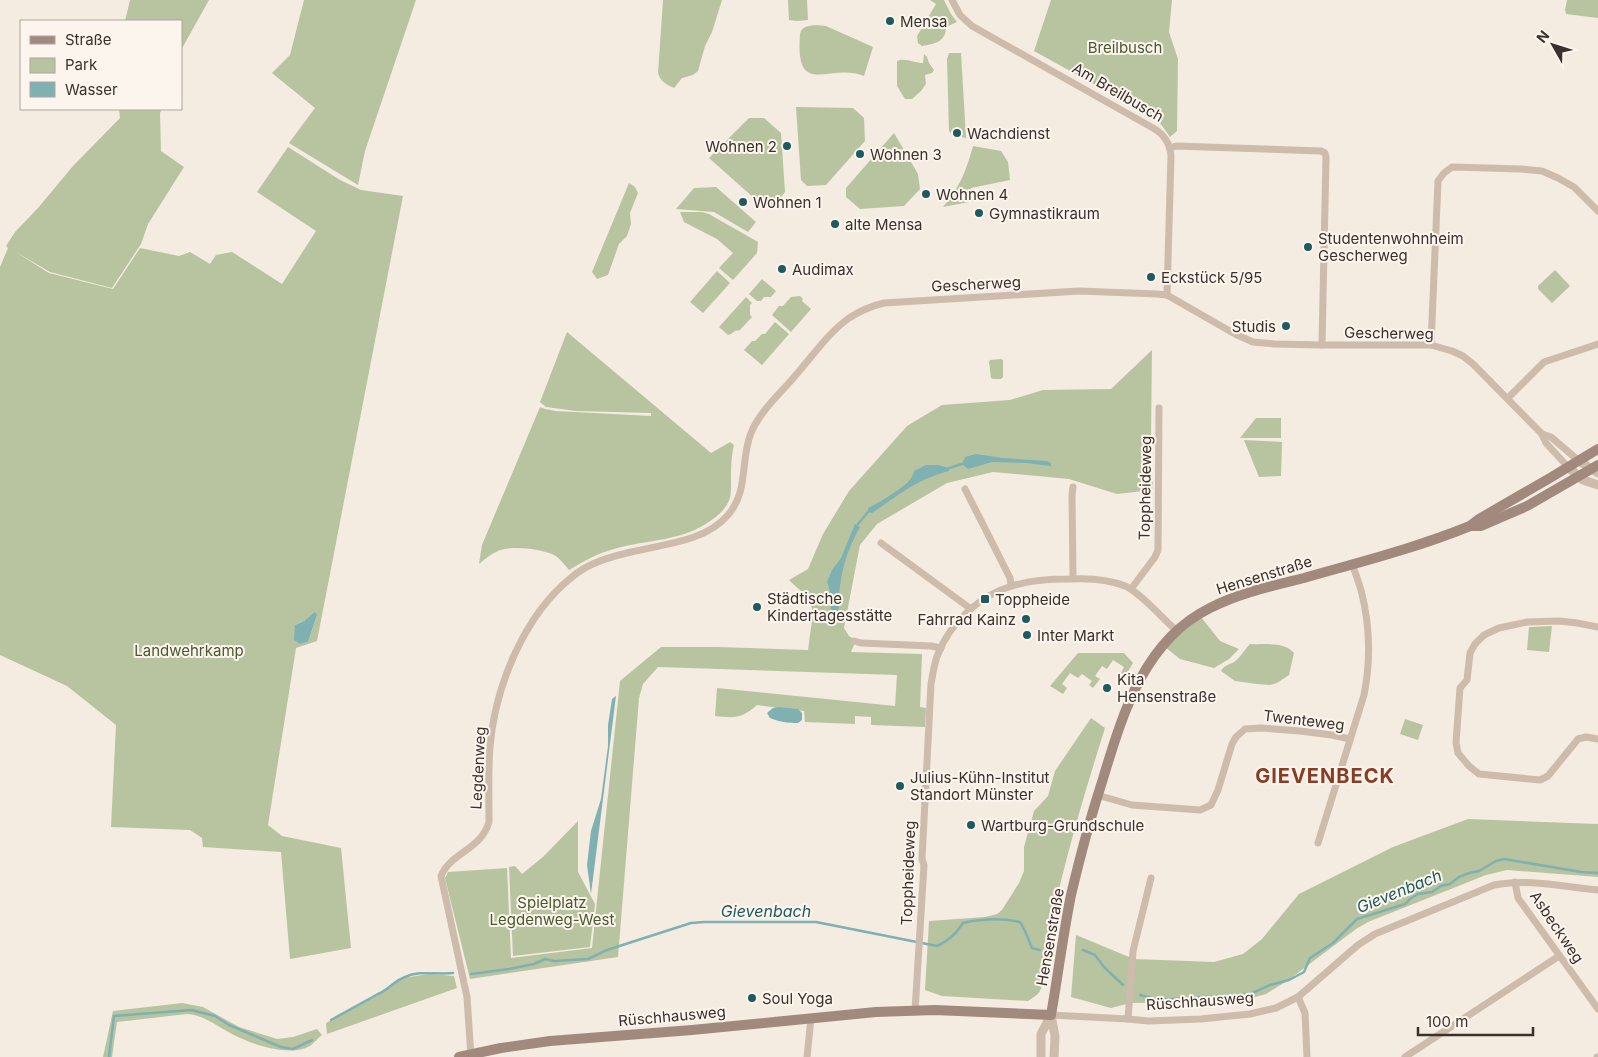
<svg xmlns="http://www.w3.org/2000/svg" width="1598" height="1057" font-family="Inter,sans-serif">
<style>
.green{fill:#b8c4a0;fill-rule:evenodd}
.water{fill:#7fb0b2}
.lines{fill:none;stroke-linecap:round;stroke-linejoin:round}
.stream{stroke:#7fb0b2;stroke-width:2.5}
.minor{stroke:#cdbbac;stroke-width:7}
.tertiary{stroke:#cdbbac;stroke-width:9}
.secondary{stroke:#a18a7d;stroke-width:10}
.poi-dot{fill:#1f5a5e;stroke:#fbf5ee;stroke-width:2}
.labels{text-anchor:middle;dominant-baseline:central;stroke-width:4;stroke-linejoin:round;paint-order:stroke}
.poi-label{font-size:15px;fill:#3b302b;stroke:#fbf5ee;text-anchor:start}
.park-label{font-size:15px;fill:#4a5a2e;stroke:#fbf5ee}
.street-label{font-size:15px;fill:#3b302b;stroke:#fbf5ee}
.water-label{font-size:16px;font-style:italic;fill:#1f5a5e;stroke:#fbf5ee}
.district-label{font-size:20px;font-weight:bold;letter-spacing:1px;fill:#8c3b22;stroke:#fbf5ee}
</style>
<rect width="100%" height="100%" fill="#f4ebe1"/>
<!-- green -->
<g class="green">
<path d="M130,0H209L181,50V21H125Z"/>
<path d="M304,0H416L365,151L358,185L289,143L315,108L272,73L290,55Z"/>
<path d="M663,0H722L712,32L705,46L698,71L693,75L682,78L674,88C667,85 660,81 658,73Z"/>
<path d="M788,0H807L808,20L797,21L789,20Z"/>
<path d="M930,0H944L951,14L957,22L946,27C946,42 934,44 922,46L918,43L917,36L936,4Z"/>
<path d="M1051,0H1172L1169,32L1178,59L1177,131L1170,137L1160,123L1150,115L1034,51Z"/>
<path d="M1567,0H1598V18L1566,14L1565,10Z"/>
<path d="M817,25L826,26L873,47L864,76C829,62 795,100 800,34C802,25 810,26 817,25Z"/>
<path d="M949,53H961L966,138L952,135L949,131L947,59Z"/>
<path d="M924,54L927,57L929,63L934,70L932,73L925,75L926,84L921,91L912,99H905L897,86V61C904,57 915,63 923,63Z"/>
<path d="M796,107L853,108L864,118L865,141L826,185L807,186L801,180Z"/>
<path d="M119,109H162L160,113L161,151L184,167L148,224L141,244L112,288L50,272L14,251L49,273L113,289L140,248L179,256L190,252L210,264L216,255L232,252L282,284L316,231L257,192L288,147L340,180L361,190L403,196L317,641L296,648L268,825L282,836L341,848L351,948L290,959L281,852L203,847L202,838L190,830L111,827L116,725L67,686L0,655V267L8,248L6,246L15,232L38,208L73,166L120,118ZM317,615L308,642L300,644L295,625Z"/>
<path d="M749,118H764L781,133L785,192L773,206L765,208L709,158Z"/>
<path d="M894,133L918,174L920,189L904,206L860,209L846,197V188Z"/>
<path d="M973,146L1001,151L1008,162L1010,180L971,188L974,201L943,207C960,187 966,171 973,146Z"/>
<path d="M629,183L635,187L638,193L630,213L631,224L627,236L619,244L608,275L597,279L592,272Z"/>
<path d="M716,187L756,222L748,232L714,212L676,209L694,188Z"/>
<path d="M680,212H702L709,214L758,242L757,253L733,280L719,268L733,253L717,239L684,222Z"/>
<path d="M1555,270L1570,286L1552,303L1538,289V286Z"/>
<path d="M717,271L730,283L703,313L690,302Z"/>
<path d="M762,279L776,291L771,297H764L761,301H757L749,294Z"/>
<path d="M800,296L803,299L802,301L811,309L791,332L772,315L779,306H783L791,297Z"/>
<path d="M746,297L752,303L750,305V315L752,317L740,330L735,331L731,334L728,335L719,327Z"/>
<path d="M775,322L789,334L762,365L744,350L752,341H755L762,334H765Z"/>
<path d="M567,332L711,453L730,442L734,445C731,457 731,470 731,483C731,488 731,494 730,498C727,507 720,514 713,519C683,542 648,539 614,549C598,553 584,561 569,570C565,565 561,560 556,556C544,549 511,545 498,551C491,554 485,559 479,564L482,545L540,407L545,409L556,411L651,416V413L576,411L546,407L540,402Z"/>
<path d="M1152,350L1151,438H1147L1146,481L1153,482L1152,490L1117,494L1069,479L993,472L947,483L877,524L860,545L844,628L849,636L856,640L851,652L922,654L920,707L926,708L925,727L871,725V717L855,716V724L805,722L804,711L757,705C741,719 735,718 715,716L717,688L895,706L897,675L658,667L643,684L639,698L618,957L470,979L445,878L448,872L507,868L511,958L592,948L620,681L661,647H717L808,650L813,613C810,596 800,591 789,580L808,569L823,534L849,491L907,426L942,405L1010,400L1043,390L1111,389Z"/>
<path d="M1001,359L1003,360V377L1001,379H993L991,378L989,362L990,360Z"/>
<path d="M1256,418H1281V438H1240Z"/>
<path d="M1244,440L1282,442L1281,476L1259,477Z"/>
<path d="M1201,617L1220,641L1239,649L1229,659L1214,668L1180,659L1165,647Z"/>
<path d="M1552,626L1549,652L1527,650L1529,627Z"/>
<path d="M1250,644C1264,645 1284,641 1294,653L1289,675L1277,683L1270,685L1257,684L1235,681L1221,671C1224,665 1229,665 1234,662C1241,657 1244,650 1250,644Z"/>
<path d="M1078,653H1124L1133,663L1124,678L1120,675L1124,667L1113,660L1107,669L1102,666L1095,676L1100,679L1093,688L1089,685L1092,681L1082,674L1078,678L1070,673L1062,684L1067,688L1063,694L1050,686Z"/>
<path d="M1091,718L1105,728C1082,801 1060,875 1046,950C1044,960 1044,984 1040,991C1037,996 1032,998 1028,1001L942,996L925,990L929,921L985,917L997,914L1002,910L1019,883L1024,871V847L1034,811L1048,796L1055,771Z"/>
<path d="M1405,719L1423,725L1418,740L1400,734Z"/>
<path d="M1468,819L1598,824V877L1507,870L1486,875L1368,922L1356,929L1287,981L1266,994L1248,999L1213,1002L1130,1003L1111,1008L1071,997L1076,935L1134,959L1214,962L1243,954L1262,939L1299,894L1393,847Z"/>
<path d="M578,821V872L595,904L590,947L513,956L509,867L515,866L522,874L544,856Z"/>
<path d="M430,974L454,976L457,988L327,1034L326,1023L378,994C385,992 388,987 394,983C405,976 417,976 430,974Z"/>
<path d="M182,1003L203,1007L239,1027L277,1039L293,1037L317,1029L322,1035C318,1038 314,1043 310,1046C291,1057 254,1045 236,1036C219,1028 205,1015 187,1014L117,1022L112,1057H103L113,1011Z"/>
</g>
<!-- water -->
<g class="water">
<path d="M976,454L1003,458L1047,461L1051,463V466L1026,463L992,462L968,469L962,464L965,457Z"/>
<path d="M926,465H938L949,468V471C917,479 899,495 872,513L868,512V508C878,503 906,487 911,478C913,476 913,473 914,471Z"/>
<path d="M855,524L860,527C849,547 843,563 840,586C838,598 841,610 835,620C827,608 833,594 827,582L832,570L841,558Z"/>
<path d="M315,612L317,615L308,642L300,644L294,640L295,625L304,621Z"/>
<path d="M616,696L591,894L587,865L591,831L601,799L608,746V725L612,699Z"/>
<path d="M778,707L798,709L802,713V720L798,723C788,723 779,722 770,718L767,713L773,708Z"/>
</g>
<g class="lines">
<!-- stream -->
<g class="stream">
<path d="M949,468L962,464"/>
<path d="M858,524L868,512"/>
<path d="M1083,950L1095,955L1104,967L1123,985"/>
<path d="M471,974L509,969L534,964L545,959L554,961L588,959L607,950L691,923L704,922H816L937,946C949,941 956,934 963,923C981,919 1002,918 1020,922L1025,931L1032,948L1040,950"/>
<path d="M1140,995L1158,1000L1250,994L1270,985L1289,980L1304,972L1310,958L1333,943L1357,919L1405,904L1410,899L1418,894L1432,892L1441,886L1450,884L1459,877L1469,873L1479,871L1496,861L1504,859L1581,872L1598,873"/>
<path d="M331,1020L378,994C388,990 394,981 405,977C420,970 437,975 453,973"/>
<path d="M109,1057L114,1016L191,1010L215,1016L229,1025L281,1047L293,1049L312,1040"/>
</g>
<!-- minor -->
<g class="minor">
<path d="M952,0L960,15L972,26L1153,128C1164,134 1170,144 1171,156L1167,295"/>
<path d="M1170,148L1176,146L1321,151L1325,153L1326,157L1322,345"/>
<path d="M1431,345L1438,181L1444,173L1452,167L1521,169L1542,171L1558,178L1574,187L1598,211"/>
<path d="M1508,398L1544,362L1598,344"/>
<path d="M1542,434L1546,443L1568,467"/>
<path d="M965,489L1010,578L1011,586"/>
<path d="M881,543L971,609"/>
<path d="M1073,578L1072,495L1073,487"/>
<path d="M1131,589L1155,557L1158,550L1159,408"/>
<path d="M1598,627L1577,623L1559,621L1527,622L1499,628L1484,635L1475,644L1470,653L1467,680L1460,688L1456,743L1458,753L1469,766L1479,774L1540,780L1548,776L1578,739L1586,737L1598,739"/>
<path d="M854,641L861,643L931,646L941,648"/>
<path d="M1097,795L1132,805L1200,810L1211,805L1218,790L1232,744L1236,737L1245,729L1261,728L1300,731L1332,735L1350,739"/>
<path d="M1318,843L1364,695C1371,660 1370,625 1361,590C1358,581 1356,573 1352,565"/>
<path d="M1515,882L1518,898L1598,1009"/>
<path d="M1298,997L1305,1013L1307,1057"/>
<path d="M915,1011L924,865L922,859L931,684C933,674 934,663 938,654C950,623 980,595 1012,586C1030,580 1050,579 1069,579C1087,578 1108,579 1125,586C1140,592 1164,620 1177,631"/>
<path d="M1051,1015L1128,1019L1148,1021L1201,1019L1250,1014L1276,1008L1298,997L1358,945L1375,934L1494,885C1528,878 1564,887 1598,890"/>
<path d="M1128,1019L1133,951L1151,878"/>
<path d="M471,1057L467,997L441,876C450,853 481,850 489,822C489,797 488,772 490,747C495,687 524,615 572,577C588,563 610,557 631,552C663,544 705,542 728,515C749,491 740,460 751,433C760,411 780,394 795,376C811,358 829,332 849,318C860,311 871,306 884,303L1079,291L1157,294L1167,295L1235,334L1253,342L1274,344L1322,345H1431L1452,351L1463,356L1473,364L1542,434L1551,437L1579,461"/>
<path d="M807,1057L811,1018"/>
<path d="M1405,1057L1559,956"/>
<path d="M1597,1057H1598"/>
</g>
<!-- tertiary -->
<g class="tertiary">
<path d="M1579,461L1598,473"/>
<path d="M1568,467L1583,480L1598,485"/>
<path d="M1051,1015L1055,1036L1054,1057"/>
<path d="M1041,1057V1034L1051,1015"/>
</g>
<!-- secondary -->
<g class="secondary">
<path d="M1470,526H1481L1527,506L1598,465"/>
<path d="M459,1057L501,1048L550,1041L692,1030L876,1012L935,1010L1051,1015C1058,975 1063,935 1071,895C1080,857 1090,819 1102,782C1122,716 1143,641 1210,608C1239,593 1272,586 1304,578C1360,562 1416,548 1470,526L1479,519L1550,478L1598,449"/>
</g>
</g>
<!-- markers -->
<g class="poi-dot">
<circle cx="890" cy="21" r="5"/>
<circle cx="957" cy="133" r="5"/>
<circle cx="787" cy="146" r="5"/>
<circle cx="860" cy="154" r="5"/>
<circle cx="926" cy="194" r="5"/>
<circle cx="743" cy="202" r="5"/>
<circle cx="979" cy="213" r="5"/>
<circle cx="835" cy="224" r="5"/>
<circle cx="1308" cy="247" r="5"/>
<circle cx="782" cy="269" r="5"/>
<circle cx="1151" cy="277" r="5"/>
<circle cx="1286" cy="326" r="5"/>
<rect x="980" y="594" width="10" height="10" rx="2.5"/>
<circle cx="757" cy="607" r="5"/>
<circle cx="1026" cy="619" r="5"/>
<circle cx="1027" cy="635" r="5"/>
<circle cx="1107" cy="688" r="5"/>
<circle cx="900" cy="786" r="5"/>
<circle cx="971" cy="825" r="5"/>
<circle cx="752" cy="998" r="5"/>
</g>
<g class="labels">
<!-- poi labels -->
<g class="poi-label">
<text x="900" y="21">Mensa</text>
<text x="967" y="133">Wachdienst</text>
<text x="777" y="146" text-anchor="end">Wohnen 2</text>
<text x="870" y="154">Wohnen 3</text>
<text x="936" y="194">Wohnen 4</text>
<text x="753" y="202">Wohnen 1</text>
<text x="989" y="213">Gymnastikraum</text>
<text x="845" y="224">alte Mensa</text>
<text x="1318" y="238">Studentenwohnheim<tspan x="1318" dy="17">Gescherweg</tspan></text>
<text x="792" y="269">Audimax</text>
<text x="1161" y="277">Eckstück 5/95</text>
<text x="1276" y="326" text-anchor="end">Studis</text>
<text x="767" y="598">Städtische<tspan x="767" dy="17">Kindertagesstätte</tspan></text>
<text x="995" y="599">Toppheide</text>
<text x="1016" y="619" text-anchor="end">Fahrrad Kainz</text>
<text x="1037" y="635">Inter Markt</text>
<text x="1117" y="679">Kita<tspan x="1117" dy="17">Hensenstraße</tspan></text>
<text x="910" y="777">Julius-Kühn-Institut<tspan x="910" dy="17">Standort Münster</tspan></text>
<text x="981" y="825">Wartburg-Grundschule</text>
<text x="762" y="998">Soul Yoga</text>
</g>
<!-- park labels -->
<g class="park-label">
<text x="1125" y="47">Breilbusch</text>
<text x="189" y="650">Landwehrkamp</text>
<text x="552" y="902">Spielplatz<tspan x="552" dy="17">Legdenweg-West</tspan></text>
</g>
<!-- street labels -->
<g class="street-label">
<text transform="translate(1118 92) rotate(30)">Am Breilbusch</text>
<text transform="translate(976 284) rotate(-3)">Gescherweg</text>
<text transform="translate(1389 333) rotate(1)">Gescherweg</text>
<text transform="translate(1145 488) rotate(-89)">Toppheideweg</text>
<text transform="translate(1264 575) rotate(-17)">Hensenstraße</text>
<text transform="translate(1304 720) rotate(7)">Twenteweg</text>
<text transform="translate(478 768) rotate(-87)">Legdenweg</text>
<text transform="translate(908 873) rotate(-88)">Toppheideweg</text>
<text transform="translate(1557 927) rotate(56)">Asbeckweg</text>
<text transform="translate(1050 937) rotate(-80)">Hensenstraße</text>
<text transform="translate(1200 1001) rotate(-4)">Rüschhausweg</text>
<text transform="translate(672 1016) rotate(-5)">Rüschhausweg</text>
</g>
<!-- water labels -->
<g class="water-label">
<text transform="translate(1399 891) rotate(-22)">Gievenbach</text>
<text x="766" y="911">Gievenbach</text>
</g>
<!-- district labels -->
<g class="district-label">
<text x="1325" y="776">GIEVENBECK</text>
</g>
</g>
<!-- legend -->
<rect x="20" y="20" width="162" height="90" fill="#fbf5ee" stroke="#aea6a0"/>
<rect x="30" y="36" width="25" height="8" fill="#a18a7d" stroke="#aea6a0"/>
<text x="65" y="45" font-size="15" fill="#3b302b">Straße</text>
<rect x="30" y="58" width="25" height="15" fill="#b8c4a0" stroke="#aea6a0"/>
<text x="65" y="70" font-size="15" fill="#3b302b">Park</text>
<rect x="30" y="82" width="25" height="15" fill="#7fb0b2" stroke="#aea6a0"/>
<text x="65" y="95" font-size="15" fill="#3b302b">Wasser</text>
<!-- north arrow -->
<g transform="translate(1553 45) rotate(309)" stroke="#fbf5ee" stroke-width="4" paint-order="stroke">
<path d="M0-4L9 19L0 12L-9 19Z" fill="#3b302b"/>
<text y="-8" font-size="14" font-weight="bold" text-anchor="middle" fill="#3b302b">N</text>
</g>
<!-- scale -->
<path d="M1418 1027v8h115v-8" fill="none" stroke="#3b302b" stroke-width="2.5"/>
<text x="1426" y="1027" font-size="15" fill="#3b302b" stroke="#fbf5ee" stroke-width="4" paint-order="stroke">100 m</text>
</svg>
